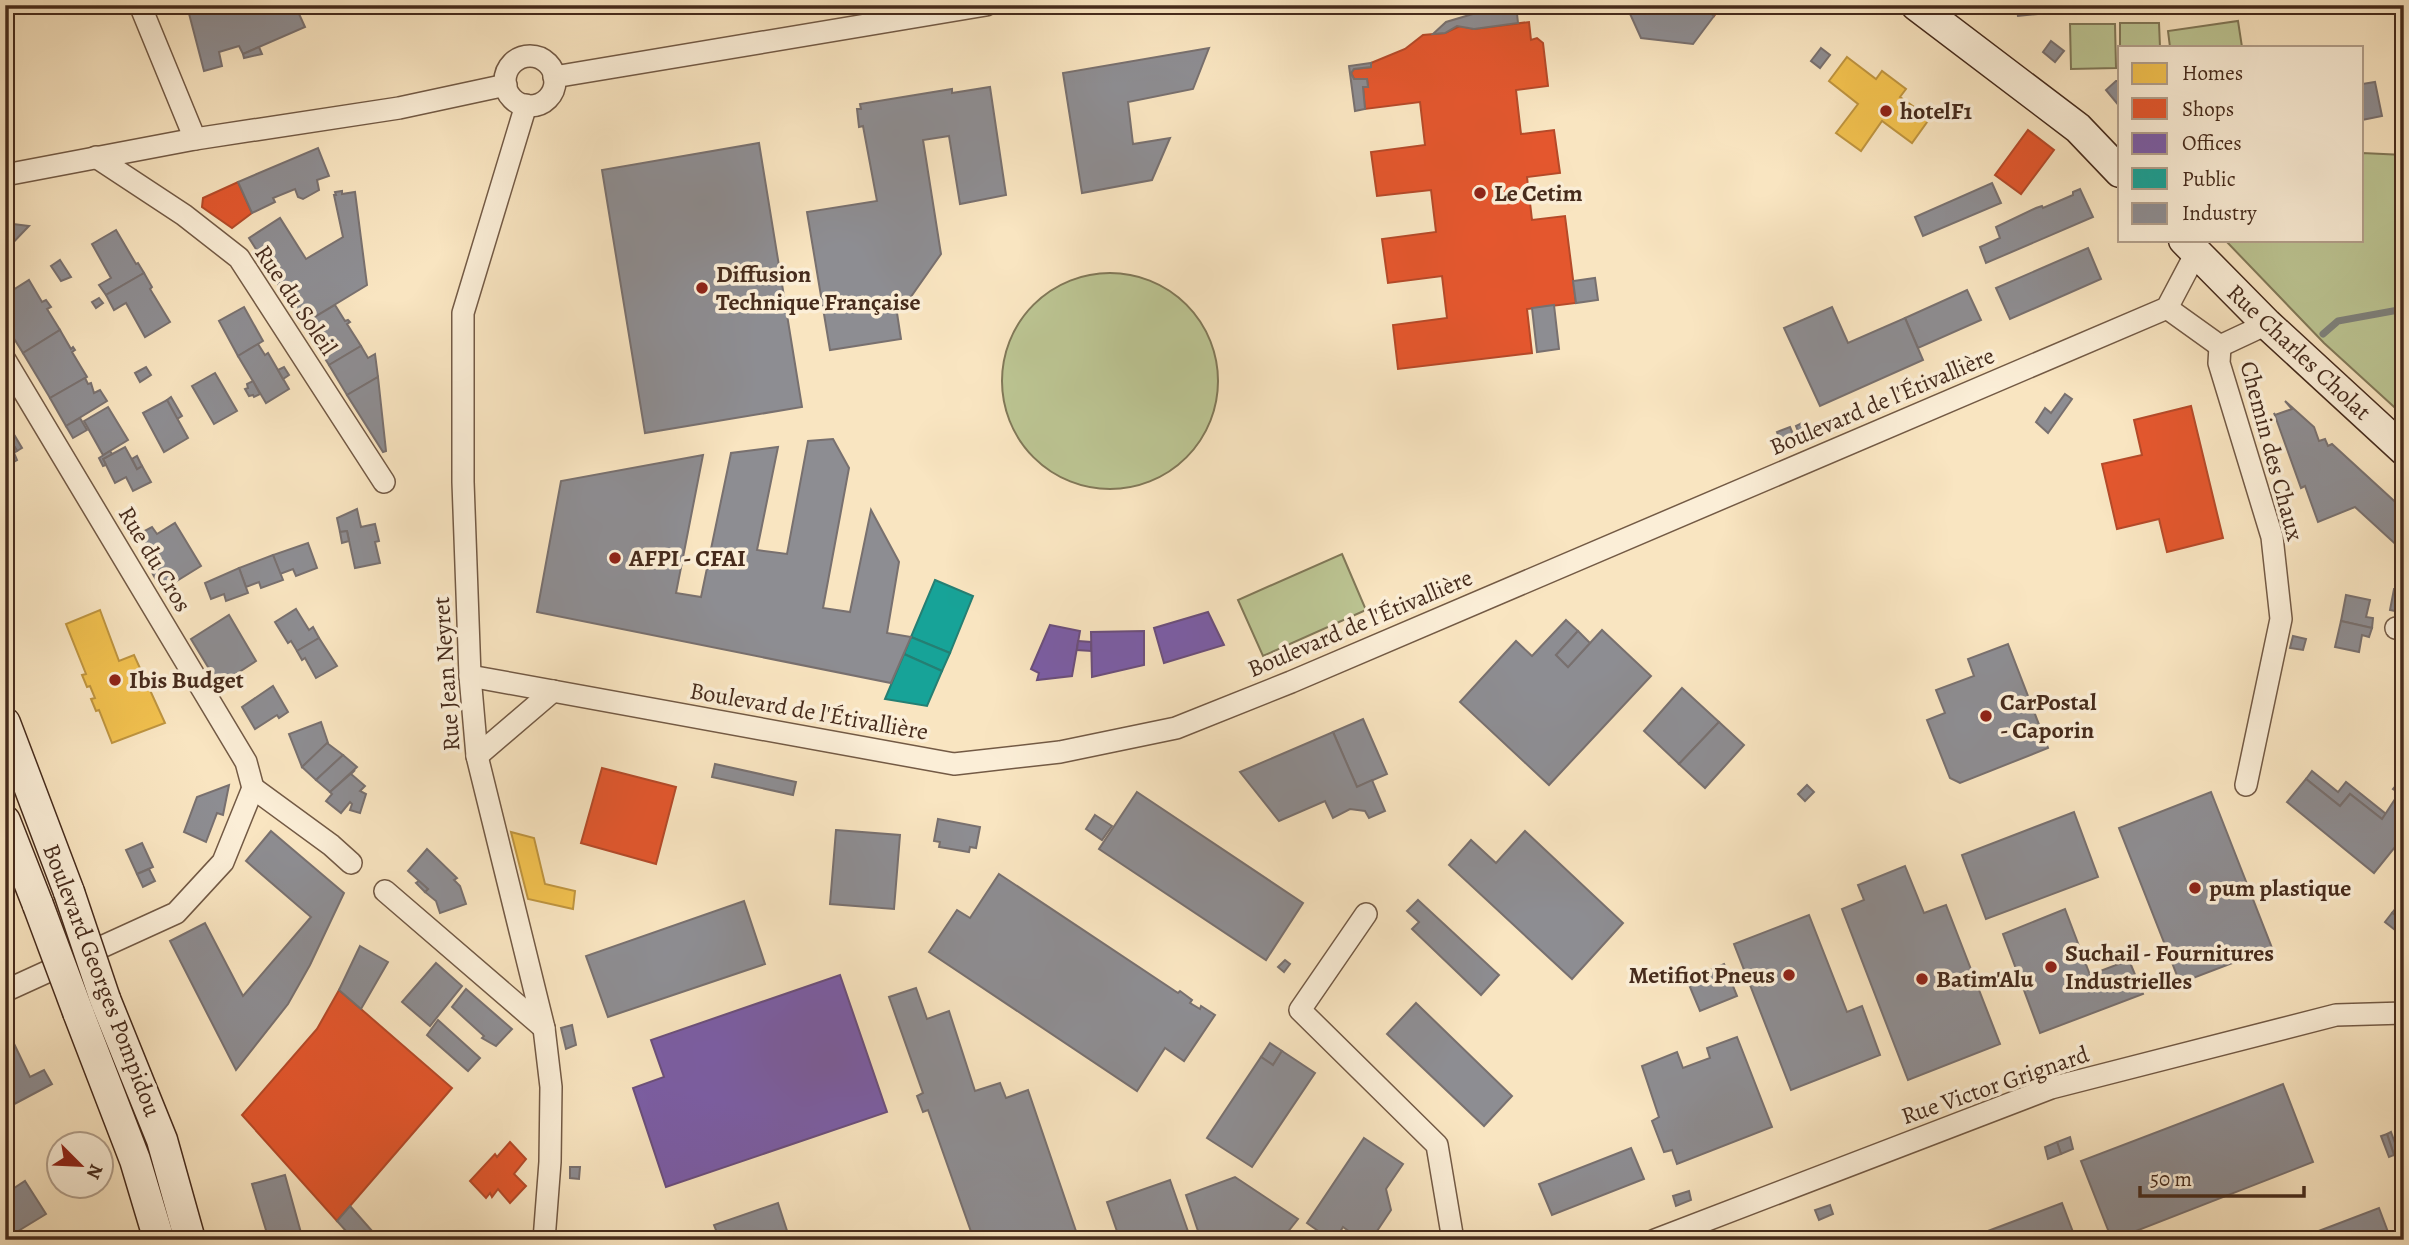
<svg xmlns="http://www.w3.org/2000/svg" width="2409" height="1245" font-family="Alegreya,serif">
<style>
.green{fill:#bcc593;stroke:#817858;stroke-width:2}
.homes{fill:#f2c14e;stroke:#be943f;stroke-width:2}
.shops{fill:#e4572e;stroke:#b54a29;stroke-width:2}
.offices{fill:#7b5ea7;stroke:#6b4f7d;stroke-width:2}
.public{fill:#17a398;stroke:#257f73;stroke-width:2}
.industry{fill:#8d8d92;stroke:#78706f;stroke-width:2}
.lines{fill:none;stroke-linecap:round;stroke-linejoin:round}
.stream{stroke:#7e827d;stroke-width:7}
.street-casing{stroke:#735a45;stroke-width:24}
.secondary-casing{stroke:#462b1c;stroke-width:33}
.street{stroke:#fbeed7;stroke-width:21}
.secondary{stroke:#fbeed7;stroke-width:30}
.tram{stroke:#462b1c;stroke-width:2}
.secondary-bridge-casing{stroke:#462b1c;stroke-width:33;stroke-linecap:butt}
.secondary-bridge{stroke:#fbeed7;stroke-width:30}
.poi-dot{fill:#8f2418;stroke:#fbeed7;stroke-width:2.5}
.labels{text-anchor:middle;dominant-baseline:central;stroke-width:7;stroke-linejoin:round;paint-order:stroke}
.poi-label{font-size:24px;font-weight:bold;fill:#462b1c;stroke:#fbeed7;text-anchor:start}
.street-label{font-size:24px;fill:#462b1c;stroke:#fbeed7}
</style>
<rect width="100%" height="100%" fill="#f9e5c1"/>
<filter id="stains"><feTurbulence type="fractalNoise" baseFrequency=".00286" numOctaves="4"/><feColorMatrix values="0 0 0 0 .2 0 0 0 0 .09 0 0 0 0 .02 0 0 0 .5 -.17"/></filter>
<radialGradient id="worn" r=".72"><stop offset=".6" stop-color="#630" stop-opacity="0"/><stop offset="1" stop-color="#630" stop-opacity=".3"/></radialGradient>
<!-- green -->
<g class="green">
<path d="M2238,21L2242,47H2170L2168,31Z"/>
<path d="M2120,23H2159L2160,47H2120V53Z"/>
<path d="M2115,24L2116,68L2071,69L2070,24Z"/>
<path d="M2362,153L2404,155V416L2324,343L2225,240H2362Z"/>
<circle cx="1110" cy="381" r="108"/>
<path d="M1342,554L1366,610L1263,656L1238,600Z"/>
</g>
<!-- homes -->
<g class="homes">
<path d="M1847,57L1876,79L1882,71L1906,89L1900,97L1930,118L1912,143L1882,121L1861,151L1836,133L1858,104L1829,81Z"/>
<path d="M100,610L119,661L134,655L165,723L112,743L99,710L96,711L91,699L95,698L90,686L87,687L82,675L86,674L66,624Z"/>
<path d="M511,832L534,838L545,884L575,891L573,909L528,899Z"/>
</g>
<!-- shops -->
<g class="shops">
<path d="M1700,5H1722L1714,16Z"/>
<path d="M1529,22L1531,40L1537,38L1543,43L1548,86L1516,90L1521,134L1554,130L1560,173L1527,177L1532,220L1565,216L1576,303L1527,309L1532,353L1398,369L1393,325L1447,318L1442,276L1388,283L1382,239L1436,232L1431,190L1377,196L1371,152L1425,145L1420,102L1365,109L1363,87H1368L1367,79H1354L1351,73L1354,69L1371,67V63L1405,49L1423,35L1445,33L1460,26L1474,29Z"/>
<path d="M2028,130L2054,150L2021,194L1995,175Z"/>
<path d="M238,182L252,213L232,228L202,207L203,198Z"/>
<path d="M2191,406L2223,538L2167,552L2159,519L2117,529L2102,464L2142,455L2134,420Z"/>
<path d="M602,768L676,787L656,864L581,843Z"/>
<path d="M339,990L452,1088L337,1221L242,1115L317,1029Z"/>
<path d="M510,1142L526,1159L514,1174L526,1186L510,1203L498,1189L492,1197L490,1193L486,1198L470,1181L495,1154L497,1157Z"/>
</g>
<!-- offices -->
<g class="offices">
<path d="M1208,612L1224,645L1164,663L1154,628Z"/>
<path d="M1050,625L1080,631L1072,676L1037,680L1039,673L1031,669Z"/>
<path d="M1144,631V665L1092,677L1091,632Z"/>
<path d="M1078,641L1091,642V651L1077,650Z"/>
<path d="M840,975L887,1112L666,1187L633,1088L664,1077L651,1040Z"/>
</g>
<!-- public -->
<g class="public">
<path d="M935,580L973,596L950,653L911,637Z"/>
<path d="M911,637L950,653L942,671L904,654Z"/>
<path d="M904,654L942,671L927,706L885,699Z"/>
</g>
<!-- industry -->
<g class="industry">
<path d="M207,5L209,13L223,9L221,5H295L305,27L243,54L239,46L219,52L222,66L204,71L187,6Z"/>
<path d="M1503,5H1516L1518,23L1474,29L1457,26L1445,33L1433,34L1446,22Z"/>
<path d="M1626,5H1644L1646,9L1654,5H1700L1714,16L1693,44L1641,38Z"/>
<path d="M2016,5H2036L2037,14L2018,16Z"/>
<path d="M2071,5H2081L2082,14H2071Z"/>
<path d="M2051,41L2064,51L2055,62L2043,52Z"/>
<path d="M259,47L262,54L244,58L243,54Z"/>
<path d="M1209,48L1193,89L1128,102L1133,144L1170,138L1152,180L1082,193L1063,73Z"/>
<path d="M1821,48L1830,55L1820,68L1811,61Z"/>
<path d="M1371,63V67L1354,69L1351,73L1354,79H1367L1368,87H1363L1365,109L1355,111L1349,66Z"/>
<path d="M2116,81H2120V107L2106,90Z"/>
<path d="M2375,82L2382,116L2362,120V84Z"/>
<path d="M990,87L1006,195L960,204L949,136L923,140L941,254L910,298L895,300L901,339L830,350L807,212L877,201L863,126L859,127L857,109H861L860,104L952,89V93Z"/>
<path d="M759,143L802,407L645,433L602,170Z"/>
<path d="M318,148L329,176L317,180L319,190L303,199L298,197L295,189L273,198L275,202L252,213L238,182Z"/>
<path d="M1992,183L2001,203L1923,236L1915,217Z"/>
<path d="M2080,189L2093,217L1986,263L1980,247L2000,238L1996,227L2036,208L2042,206L2043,208L2073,195V192Z"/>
<path d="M342,191V194L355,192L367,285L303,324L249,238L280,218L306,259L343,237L334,195H336L335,192Z"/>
<path d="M5,223L29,226L6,250H5Z"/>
<path d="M116,230L136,264L138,263L144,273L106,295L99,285L111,278L92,244Z"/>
<path d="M2088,248L2101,279L2010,319L1996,288Z"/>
<path d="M60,260L71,277L61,281L51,266Z"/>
<path d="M144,273L152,287L150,289L170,322L145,337L126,303L114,310L106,295Z"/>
<path d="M1595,278L1598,300L1576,303L1573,281Z"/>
<path d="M29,280L42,302L46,300L51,307L47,309L60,330L23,353L5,324V295Z"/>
<path d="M1967,290L1981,320L1918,348L1905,318Z"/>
<path d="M99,298L103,303L96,308L92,302Z"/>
<path d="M335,305L345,321L348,320L350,322L347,324L361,346L329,365L303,324Z"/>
<path d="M1554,305L1559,349L1537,352L1532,308Z"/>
<path d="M244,307L263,341L238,356L219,321Z"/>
<path d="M1832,307L1848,343L1905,318L1923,360L1820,406L1784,328Z"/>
<path d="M60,330L71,349L73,347L75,350L72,352L87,377L50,398L23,353Z"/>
<path d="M258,344L265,355L268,353L289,389L266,403L238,356Z"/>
<path d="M361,346L368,358L375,354L378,377L347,395L329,365Z"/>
<path d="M146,367L151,375L140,382L135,373Z"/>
<path d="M284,367L289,375L283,379L278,370Z"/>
<path d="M215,373L237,411L214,424L192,386Z"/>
<path d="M378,377L386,451L383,452L347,395Z"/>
<path d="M85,378L88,384L91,383L94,393L100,390L107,401L66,426L50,398Z"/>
<path d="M253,381L260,394L254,397L253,395L249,396L245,389L248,388L247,384Z"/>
<path d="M2065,394L2072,399L2048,433L2036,422L2045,408L2051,413Z"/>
<path d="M171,397L182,416L177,419L167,400Z"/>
<path d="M167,400L188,438L164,452L143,413Z"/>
<path d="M2285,401L2314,427L2319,441L2325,439L2328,446L2332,444L2404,510V550H2402L2355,507L2318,522L2305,486L2301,488L2274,413L2275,415L2292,409Z"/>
<path d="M108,407L128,440L103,455L84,421Z"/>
<path d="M80,418L87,430L73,438L66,426Z"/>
<path d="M6,421L22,448L17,451L5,431Z"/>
<path d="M1806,421L1809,428L1798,431L1796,426Z"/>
<path d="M1790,427L1793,434L1780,440L1777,432Z"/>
<path d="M5,431L17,451L5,458Z"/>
<path d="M833,439L849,468L823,608L850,612L871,510L899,562L887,633L911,637L891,683L537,612L561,481L703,455L676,593L701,597L731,453L778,447L757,550L787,554L808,441Z"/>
<path d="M125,447L137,469L142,466L151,482L133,491L126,477L115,483L103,459Z"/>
<path d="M110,451L112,454L103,459L106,465L103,466L99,458Z"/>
<path d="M14,453L17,460L5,467V458Z"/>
<path d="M137,456L142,466L137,469L132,459Z"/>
<path d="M357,509L361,527L375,524L379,541L375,542L380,563L355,568L347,531L340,532L337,518Z"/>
<path d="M175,523L201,566L162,590L142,555L149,551L139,534L152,527L157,534Z"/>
<path d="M347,531L349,541L342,543L340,532Z"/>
<path d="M308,543L317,568L296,576L293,569L280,574L273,555Z"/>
<path d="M273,555L283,580L261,588L259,582L246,587L239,568Z"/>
<path d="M239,568L248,593L226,601L224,594L211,599L205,583Z"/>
<path d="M2394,589L2404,590V613L2390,610Z"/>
<path d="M2346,595L2370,600L2366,617L2373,618L2372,628L2341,621Z"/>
<path d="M296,609L309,630L313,627L319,638L297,651L291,641L288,643L275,622Z"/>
<path d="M229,615L256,661L219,685L191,639Z"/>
<path d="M1566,620L1578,631L1556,655L1568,667L1602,630L1651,676L1549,785L1460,702L1516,641L1532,656Z"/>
<path d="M2341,621L2372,628L2369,637L2362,635L2359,652L2335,647Z"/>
<path d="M1578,631L1590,643L1568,667L1556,655Z"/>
<path d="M2293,636L2306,639L2303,650L2290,648Z"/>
<path d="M319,638L337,666L316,678L305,658L302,660L297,651Z"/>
<path d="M2008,644L2048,748L1960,783L1950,778L1927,720L1945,713L1936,690L1974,676L1968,659Z"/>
<path d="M273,686L288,712L279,718L277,715L255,729L242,707Z"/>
<path d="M1682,688L1719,722L1679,764L1644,731Z"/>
<path d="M1363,719L1387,774L1357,787L1333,732Z"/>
<path d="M321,722L328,743L302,767L289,734Z"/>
<path d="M1719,722L1744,745L1705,788L1679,764Z"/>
<path d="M1333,732L1357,787L1372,780L1385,811L1369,818L1365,811L1350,809L1333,818L1325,801L1279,821L1240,772Z"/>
<path d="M327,743L343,755L316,780L302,767Z"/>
<path d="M343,755L357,767L330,792L316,780Z"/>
<path d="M715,764L796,782L793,795L712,777Z"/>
<path d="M355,770L351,774L365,786L360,791L366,794L360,813L350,810L352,804L350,802L341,813L326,801L332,794L330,792Z"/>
<path d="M2312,771L2338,792L2346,782L2386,814L2382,819L2350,794L2340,806L2306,779Z"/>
<path d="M2403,777L2404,836L2374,873L2287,802L2306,779L2340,806L2350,794L2382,819L2399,793L2393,789Z"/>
<path d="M229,785L223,815L217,813L206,842L184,832L197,797Z"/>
<path d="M1807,785L1814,792L1805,801L1798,794Z"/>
<path d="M1137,792L1303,903L1266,960L1099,849Z"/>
<path d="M2211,792L2272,948L2180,983L2119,828Z"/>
<path d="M2074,812L2098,877L1986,919L1962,855Z"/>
<path d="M1095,815L1112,826L1102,840L1086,829Z"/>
<path d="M938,819L980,827L976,848L970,847L969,852L939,847L940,842L934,841Z"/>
<path d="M836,830L900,835L894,909L830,904Z"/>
<path d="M271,831L344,893L310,965L288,1004L236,1070L170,941L205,923L243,996L311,917L246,861Z"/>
<path d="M1525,831L1623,923L1572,979L1449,865L1471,840L1496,863Z"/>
<path d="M142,843L153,867L137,874L126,850Z"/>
<path d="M427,849L457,878L454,880L460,886L466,904L440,913L436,901L425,892L428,889L408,871Z"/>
<path d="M1905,866L1924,913L1946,905L2000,1044L1908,1080L1842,909L1864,900L1858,885Z"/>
<path d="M149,869L155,881L143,887L137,874Z"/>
<path d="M999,874L1178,993L1180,991L1192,1000L1190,1003L1200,1009L1201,1006L1215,1015L1184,1061L1165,1048L1137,1091L929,952L957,910L970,918Z"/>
<path d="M419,881L428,889L425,892L416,883Z"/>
<path d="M2404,898V907L2397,916L2392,913Z"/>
<path d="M1418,900L1499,975L1481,995L1412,929L1419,922L1407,911Z"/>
<path d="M744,901L765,964L608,1017L586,956Z"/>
<path d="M2404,907V937L2385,922L2392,913L2397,916Z"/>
<path d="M2065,909L2090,975L2129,960L2143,994L2040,1033L2003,934Z"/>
<path d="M1809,915L1847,1012L1862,1006L1880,1055L1791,1090L1734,944Z"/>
<path d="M360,946L388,962L361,1009L339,990Z"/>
<path d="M1285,960L1290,964L1284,972L1278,967Z"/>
<path d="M436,963L462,986L430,1026L402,1002Z"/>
<path d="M1724,964L1737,996L1700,1011L1687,980Z"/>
<path d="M916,988L927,1019L949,1011L975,1091L1000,1083L1006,1098L1028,1090L1079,1240H974L928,1110L923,1112L917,1096L923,1093L889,997Z"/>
<path d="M466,989L512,1029L496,1046L482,1038L484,1036L452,1007Z"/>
<path d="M1416,1003L1512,1096L1484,1126L1387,1034Z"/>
<path d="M438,1020L480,1058L468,1071L427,1035Z"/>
<path d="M5,1025L30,1077L44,1070L52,1084L5,1109Z"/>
<path d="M572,1025L576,1045L566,1049L561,1028Z"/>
<path d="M1737,1037L1772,1127L1677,1164L1672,1150L1664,1152L1652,1121L1659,1117L1642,1066L1677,1052L1683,1068L1710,1058L1707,1048Z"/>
<path d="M1270,1043L1282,1051L1273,1065L1261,1057Z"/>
<path d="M1282,1051L1315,1073L1252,1167L1207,1138L1261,1057L1273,1065Z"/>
<path d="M2283,1084L2313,1162L2128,1234L2130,1240H2112L2081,1161Z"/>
<path d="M2391,1132L2399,1154L2394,1155L2387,1134Z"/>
<path d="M2387,1134L2394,1155L2389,1157L2381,1136Z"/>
<path d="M2070,1137L2073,1149L2061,1154L2057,1142Z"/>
<path d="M1364,1138L1403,1164L1386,1189L1391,1210L1371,1240H1361L1343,1227L1335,1240H1331L1307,1223Z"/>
<path d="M2057,1142L2061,1154L2048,1159L2045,1147Z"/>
<path d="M1631,1148L1644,1179L1552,1215L1539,1184Z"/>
<path d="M570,1167H580L579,1179L570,1178Z"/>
<path d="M285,1175L303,1240H269L252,1184Z"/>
<path d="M1235,1177L1298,1219L1287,1233L1290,1240H1201L1186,1195Z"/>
<path d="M1170,1180L1191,1240H1120L1107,1202Z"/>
<path d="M25,1181L46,1214L5,1239V1194Z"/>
<path d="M1689,1191L1691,1200L1676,1206L1673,1196Z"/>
<path d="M778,1203L790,1240H720L714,1225Z"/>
<path d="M2062,1203L2076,1240H1964Z"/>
<path d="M1830,1205L1833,1214L1819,1220L1815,1210Z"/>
<path d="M350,1206L380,1240H354L337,1221Z"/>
<path d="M2379,1208L2391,1240H2295Z"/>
<path d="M1803,1233L1805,1240H1773L1781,1235L1785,1239Z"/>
</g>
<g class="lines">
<!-- stream -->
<path class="stream" d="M2323,334L2338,321L2404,309"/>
<!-- street casing -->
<g class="street-casing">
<g id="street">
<path d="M140,5L195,139"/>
<circle cx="530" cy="81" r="25"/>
<path d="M554,77L986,5"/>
<path d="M526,105L463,313V482L470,676L477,756L544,1028L551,1087L550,1162L544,1240"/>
<path d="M96,157L184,215L239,258L384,482"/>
<path d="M5,175L195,139L399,108L506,85"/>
<path d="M2167,308L2220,346"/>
<path d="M2220,346L2219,363L2272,537L2281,619L2246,785"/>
<path d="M2220,346L2267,324"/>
<path d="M5,360L246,762L253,788"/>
<path d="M2396,628L2404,630"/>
<path d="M470,676L954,764L1060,752L1176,728L1291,682L2167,308L2196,253"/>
<path d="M477,756L553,691"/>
<path d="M253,788L331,845L351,863"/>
<path d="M385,891L544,1028"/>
<path d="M1366,914L1300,1010L1437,1145L1453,1240"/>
<path d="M5,991L176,913L223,862L253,788"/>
<path d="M1655,1240L2051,1088L2336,1015L2404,1013"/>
</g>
</g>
<!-- secondary casing -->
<g class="secondary-casing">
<g id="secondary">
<path d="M1916,5L2078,128L2120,172"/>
<path d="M2184,240L2267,324L2404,450"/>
<path d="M5,723L69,892"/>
<path d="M5,821L38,905"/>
<path d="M105,999L162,1140L190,1240"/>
<path d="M78,1012L135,1160L159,1240"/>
</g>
</g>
<!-- street -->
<use href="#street" class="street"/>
<!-- secondary -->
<use href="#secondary" class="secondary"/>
<!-- tram -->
<path class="tram" d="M1128,5L1135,7L1164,5"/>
<!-- secondary-bridge casing -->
<g class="secondary-bridge-casing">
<g id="secondary-bridge">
<path d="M69,892L105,999"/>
<path d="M38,905L78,1012"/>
</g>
</g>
<!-- secondary-bridge -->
<use href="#secondary-bridge" class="secondary-bridge"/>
</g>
<!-- markers -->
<g class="poi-dot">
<circle cx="1886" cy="111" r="7"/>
<circle cx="1480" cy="193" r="7"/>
<circle cx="702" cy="288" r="7"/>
<circle cx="615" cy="558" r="7"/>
<circle cx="115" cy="680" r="7"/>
<circle cx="1986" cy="716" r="7"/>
<circle cx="2195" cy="888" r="7"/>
<circle cx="2051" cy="967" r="7"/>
<circle cx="1789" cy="975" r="7"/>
<circle cx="1922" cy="979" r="7"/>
</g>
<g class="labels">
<!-- poi labels -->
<g class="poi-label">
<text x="1900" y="111">hotelF1</text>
<text x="1494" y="193">Le Cetim</text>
<text x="716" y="274">Diffusion<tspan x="716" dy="28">Technique Française</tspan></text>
<text x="629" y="558">AFPI - CFAI</text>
<text x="129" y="680">Ibis Budget</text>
<text x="2000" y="702">CarPostal<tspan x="2000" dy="28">- Caporin</tspan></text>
<text x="2209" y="888">pum plastique</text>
<text x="2065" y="953">Suchail - Fournitures<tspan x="2065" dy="28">Industrielles</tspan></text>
<text x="1775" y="975" text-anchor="end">Metifiot Pneus</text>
<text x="1936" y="979">Batim'Alu</text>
</g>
<!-- street labels -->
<g class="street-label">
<text transform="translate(296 300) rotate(56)">Rue du Soleil</text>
<text transform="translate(2299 352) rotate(43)">Rue Charles Cholat</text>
<text transform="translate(1882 401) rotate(-23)">Boulevard de l'Étivallière</text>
<text transform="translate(2272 451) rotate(75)">Chemin des Chaux</text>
<text transform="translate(155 559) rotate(59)">Rue du Cros</text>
<text transform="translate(1360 623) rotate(-23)">Boulevard de l'Étivallière</text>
<text transform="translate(446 674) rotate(-94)">Rue Jean Neyret</text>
<text transform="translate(809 711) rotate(10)">Boulevard de l'Étivallière</text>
<text transform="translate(102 980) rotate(69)">Boulevard Georges Pompidou</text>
<text transform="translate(1995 1085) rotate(-19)">Rue Victor Grignard</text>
</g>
</g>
<!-- margin -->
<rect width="2409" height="1245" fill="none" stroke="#f9e5c1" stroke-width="28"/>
<rect x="7" y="7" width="2395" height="1231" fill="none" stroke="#462b1c" stroke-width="3.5"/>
<rect x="14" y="14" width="2381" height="1217" fill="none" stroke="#462b1c" stroke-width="2"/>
<!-- legend -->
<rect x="2118" y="46" width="245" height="196" fill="#fbeed7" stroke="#b3a08c" stroke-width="2"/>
<rect x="2132" y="63" width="35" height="21" fill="#f2c14e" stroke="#b3a08c" stroke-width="2"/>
<text x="2182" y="80" font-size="21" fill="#462b1c">Homes</text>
<rect x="2132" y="98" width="35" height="21" fill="#e4572e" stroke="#b3a08c" stroke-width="2"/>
<text x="2182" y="116" font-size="21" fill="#462b1c">Shops</text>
<rect x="2132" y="133" width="35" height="21" fill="#7b5ea7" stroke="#b3a08c" stroke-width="2"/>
<text x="2182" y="150" font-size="21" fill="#462b1c">Offices</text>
<rect x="2132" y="168" width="35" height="21" fill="#17a398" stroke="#b3a08c" stroke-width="2"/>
<text x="2182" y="186" font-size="21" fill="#462b1c">Public</text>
<rect x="2132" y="203" width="35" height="21" fill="#8d8d92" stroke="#b3a08c" stroke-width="2"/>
<text x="2182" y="220" font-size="21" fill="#462b1c">Industry</text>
<!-- north arrow -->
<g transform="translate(80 1165) rotate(114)"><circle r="33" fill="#fbeed7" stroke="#b3a08c" stroke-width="2"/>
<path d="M0-5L12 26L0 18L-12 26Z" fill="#8f2418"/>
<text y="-10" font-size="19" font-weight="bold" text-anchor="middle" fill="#462b1c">N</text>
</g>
<!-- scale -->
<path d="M2140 1186v10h164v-10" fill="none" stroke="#462b1c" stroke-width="3.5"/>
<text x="2150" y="1186" font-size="21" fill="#462b1c" stroke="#fbeed7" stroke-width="5" paint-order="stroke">50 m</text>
<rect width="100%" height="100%" filter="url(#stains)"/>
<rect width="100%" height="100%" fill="url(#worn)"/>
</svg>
